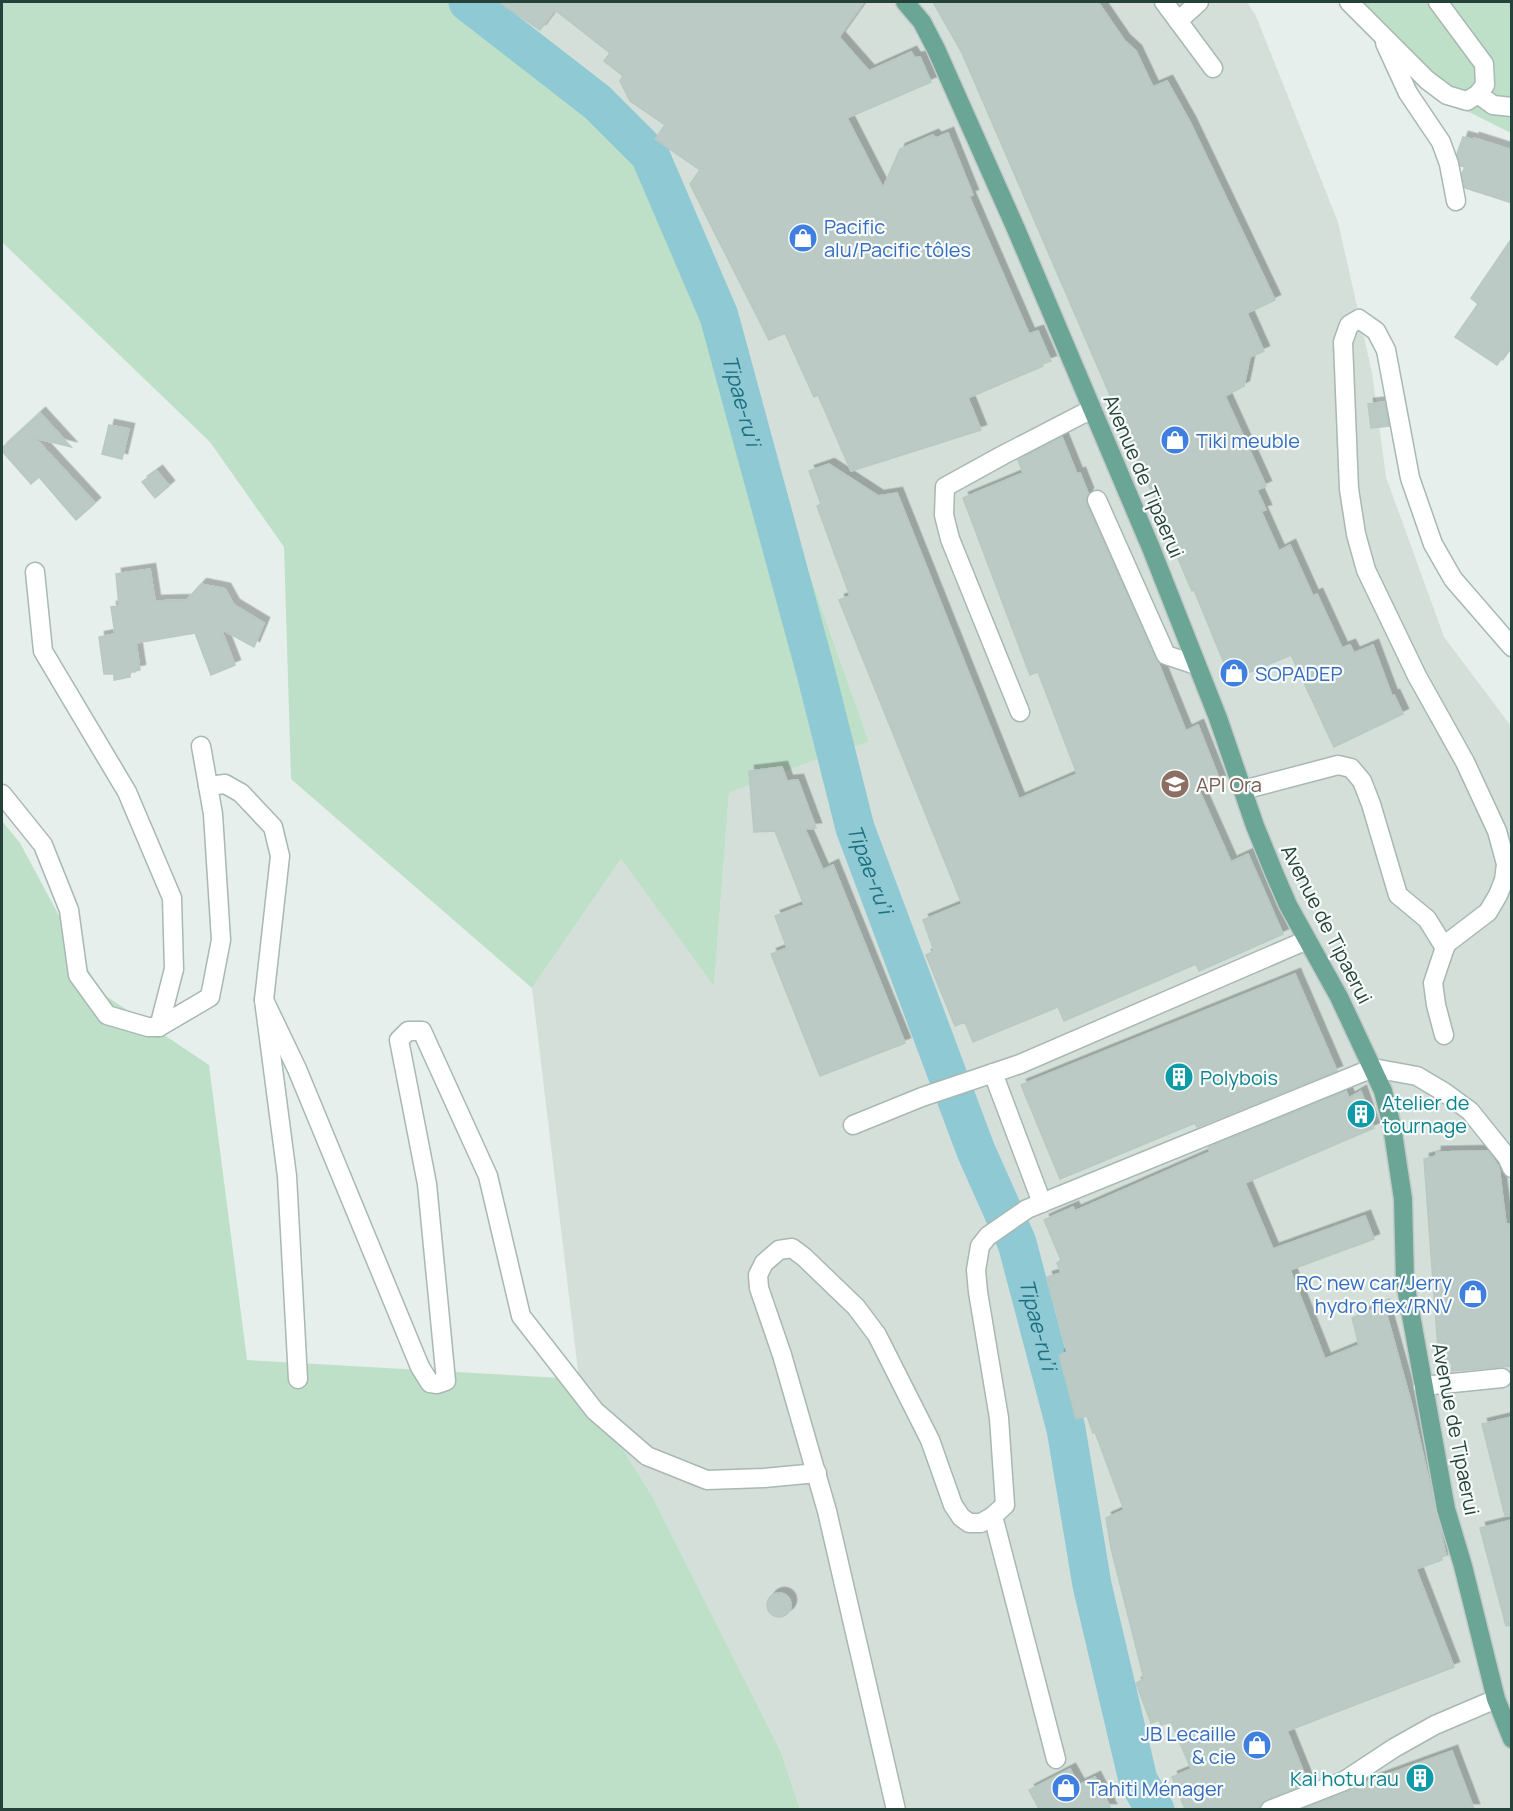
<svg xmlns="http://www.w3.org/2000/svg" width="1513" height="1811" font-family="Manrope,sans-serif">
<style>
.built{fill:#d4dfda}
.green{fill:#bfe0c8}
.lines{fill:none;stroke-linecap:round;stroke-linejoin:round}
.river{stroke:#8ec9d4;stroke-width:39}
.building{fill:#bbcac4;stroke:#b8c9c2;stroke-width:1.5;filter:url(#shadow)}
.minor-casing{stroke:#a8b8b2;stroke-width:21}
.major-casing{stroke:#c2cac8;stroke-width:21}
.minor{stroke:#fff;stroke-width:18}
.major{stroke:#6aa596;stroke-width:18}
.labels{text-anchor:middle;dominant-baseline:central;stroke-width:4.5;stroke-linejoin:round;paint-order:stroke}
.shop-label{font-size:20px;fill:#366cbe;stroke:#f7fbf9;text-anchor:start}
.street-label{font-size:20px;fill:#24423a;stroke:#f7fbf9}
.education-label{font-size:20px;fill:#785e54;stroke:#f7fbf9;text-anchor:start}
.culture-label{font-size:20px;fill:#0d838f;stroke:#f7fbf9;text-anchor:start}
.water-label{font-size:21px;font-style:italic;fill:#1c6f80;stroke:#f7fbf9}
</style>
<defs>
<filter id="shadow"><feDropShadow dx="5.5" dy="-5.5" stdDeviation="0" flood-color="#0004"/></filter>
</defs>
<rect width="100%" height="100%" fill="#e6efeb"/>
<!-- built -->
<path class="built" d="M458,2H1247L1256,16L1338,222L1372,373L1386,477L1444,637L1511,726V1809H800L781,1752L652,1496L579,1379L532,988L621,859L714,985L729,793L799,766L869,742L776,479L749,367L559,73Z"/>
<!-- green -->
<g class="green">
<path d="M2,2H458L559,73L653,171L722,295L749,367L776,479L869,742L799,766L729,793L714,986L621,859L532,988L291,779L284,547L210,442L2,242Z"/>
<path d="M1348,2H1511V133L1427,91Z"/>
<path d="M2,821L20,843L100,992L209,1065L247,1360L579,1379L652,1496L781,1752L800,1809H2Z"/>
</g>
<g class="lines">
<!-- river -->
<path class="river" id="s1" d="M468,2L597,102L650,155L719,316L816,673L855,828L976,1151L1017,1243L1066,1429L1092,1585L1138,1780L1155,1810"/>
</g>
<!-- building -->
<g class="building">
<path d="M499,2H864L839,37L869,71L911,52L915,58L920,57L931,82L847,118L883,188L900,149L933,135L936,138L948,133L973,195L969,196L1029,334L1038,331L1051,361L1042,364L1043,366L968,398L981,430L851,471L818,395L814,397L785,333L769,340L690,184L700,170L655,139L665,125L630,101L620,81L623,76L604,61L610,53L555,10L540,30Z"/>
<path d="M933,2H1098L1124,40L1136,51L1153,87L1167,81L1190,122L1275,300L1247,313L1264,351L1250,357L1244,386L1225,396L1266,486L1257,490L1266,510L1261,511L1279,551L1290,545L1313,596L1317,594L1342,648L1350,645L1354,653L1373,645L1392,696L1394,695L1403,714L1334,747L1291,655L1231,680L1194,590L1192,591L1165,528L1167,527L962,53Z"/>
<path d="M1463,137L1474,140V138L1512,150V203L1465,188L1462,173L1465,167L1461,166L1457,154Z"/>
<path d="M1512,238V344L1497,365L1455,337L1478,304L1471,298Z"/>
<path d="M1384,402L1389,426L1371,428L1368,404Z"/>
<path d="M40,413L71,447L35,438L95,503L76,520L39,477L31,484L2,451V448Z"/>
<path d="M109,425L129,429L122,459L102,454Z"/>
<path d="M1062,437L1077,474L1080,473L1088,493L1086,498L1087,505L1158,662L1186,731L1198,725L1220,781L1199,790L1231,862L1248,854L1283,934L1199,971L1196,964L1064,1021L1058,1007L973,1042L965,1022L955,1026L926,955L934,951L923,920L962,904L839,600L850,596L817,506L821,504L809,471L829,464L878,496L897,493L1019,799L1077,774L1038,672L1030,675L963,498L1023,473L1018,460Z"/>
<path d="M157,471L169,486L155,498L142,482Z"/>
<path d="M150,569L155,601L187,600L201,584L225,589L234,605L264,623L254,647L221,629L235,665L211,675L195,633L136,643L140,670L130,672V677L114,680V674H104L99,637L115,634L111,607L119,606L116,574Z"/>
<path d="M782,767L787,781L798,780L816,828L805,829L823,870L833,865L905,1043L820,1076L771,954L787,948L775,916L804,905L775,831L754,832L749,771Z"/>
<path d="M1295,974L1337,1071L1197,1127L1195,1123L1060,1179L1021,1085Z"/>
<path d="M1346,1091L1349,1098L1361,1091L1374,1128L1245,1183L1273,1249L1365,1216L1374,1239L1290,1270L1325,1359L1359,1345L1352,1318L1384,1305L1411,1402L1446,1555L1441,1557L1442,1560L1416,1569L1454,1667L1287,1731L1308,1783L1266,1800L1261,1803L1259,1809H1202L1201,1807L1185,1809L1172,1777L1191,1769L1171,1722L1161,1725L1159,1720L1151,1723L1136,1683L1144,1679L1111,1548L1106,1518L1124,1510L1095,1432L1093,1433L1087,1416L1076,1419L1059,1355L1067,1352L1047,1277L1061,1273L1057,1263L1061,1260L1044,1220L1073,1207L1075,1211L1210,1152L1208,1147Z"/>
<path d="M1488,1151L1499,1167L1506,1224H1512V1366L1451,1371L1452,1363H1439L1424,1159L1436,1156V1152Z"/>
<path d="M1512,1417V1515L1505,1516L1482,1424Z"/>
<path d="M1512,1520V1625L1506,1626L1480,1528Z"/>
<circle cx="779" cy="1605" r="12"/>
<path d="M1452,1751L1474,1809H1302L1348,1791L1358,1785Z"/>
<path d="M1070,1769L1079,1785L1095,1777L1111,1809H1039L1029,1790Z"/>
</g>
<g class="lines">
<!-- minor casing -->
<g class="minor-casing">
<g id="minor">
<path d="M1164,2L1213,68"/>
<path d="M1349,2L1427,80L1447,95L1467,101L1478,94L1485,85L1484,64L1438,2"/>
<path d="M1178,21L1199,2"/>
<path d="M1385,43L1408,93L1441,142L1449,164L1456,201"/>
<path d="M1478,94L1493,105L1512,107"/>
<path d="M1097,500L1166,655L1196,665"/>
<path d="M35,572L43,651L127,792L172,898L174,969L159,1027"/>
<path d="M1020,712L950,539L944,515L945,487L1003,455L1092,409"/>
<path d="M208,786L225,784L241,793L273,827L280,856L264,1000L287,1176L298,1379"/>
<path d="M1243,790L1338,765L1351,768L1362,781L1371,804L1398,895L1427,919L1445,948"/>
<path d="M2,794L43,845L69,910L78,975L107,1015L148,1027H159L210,997L221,940L213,814L201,746"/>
<path d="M264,1000L297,1069L420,1367L430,1383L437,1384L446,1381L427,1184L399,1040L408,1031H422L488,1176L521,1316L595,1411L647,1456L707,1480L764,1478L817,1473"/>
<path d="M1444,1035L1436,1005L1433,983L1446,944L1488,912L1498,895L1504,880L1506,864L1497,831L1465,762L1417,676L1366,570L1356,534L1349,489L1343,342L1349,325L1359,319L1376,331L1386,350L1410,478L1433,544L1453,579L1512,647"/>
<path d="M993,1073L1042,1203"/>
<path d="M853,1125L922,1097L1020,1064L1307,940"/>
<path d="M1423,1386L1502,1378"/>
<path d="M993,1516L1056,1759"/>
<path d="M896,1810L827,1511L782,1355L759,1288L758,1275L764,1263L779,1250L792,1248L804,1257L856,1307L877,1335L930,1440L953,1505L961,1517L969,1523H981L993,1516L1005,1505L999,1418L978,1292L976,1270L980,1246L988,1236L1027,1209L1373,1068L1417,1076L1444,1092L1470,1111L1507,1157L1512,1168"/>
<path d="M1270,1810L1344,1781L1394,1748L1435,1725L1496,1699"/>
</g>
</g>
<!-- major casing -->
<g class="major-casing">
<path id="major" d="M905,2L922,22L936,49L1016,229L1151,548L1218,718L1255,826L1275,875L1288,905L1339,997L1383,1091L1392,1126L1403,1199L1405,1282L1446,1509L1463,1566L1496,1699L1512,1739"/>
</g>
<!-- minor -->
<use href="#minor" class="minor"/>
<!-- major -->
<use href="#major" class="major"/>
</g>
<!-- icons -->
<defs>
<g id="shop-disc" transform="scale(1.5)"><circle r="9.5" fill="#3f7fe0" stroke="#f7fbf9"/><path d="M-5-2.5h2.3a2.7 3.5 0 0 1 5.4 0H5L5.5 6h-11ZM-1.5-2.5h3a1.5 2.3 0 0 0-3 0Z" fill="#fff"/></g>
<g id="school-disc" transform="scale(1.5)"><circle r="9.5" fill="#8d6e63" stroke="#f7fbf9"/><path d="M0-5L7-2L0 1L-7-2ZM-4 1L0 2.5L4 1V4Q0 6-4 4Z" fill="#fff"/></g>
<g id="building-disc" transform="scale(1.5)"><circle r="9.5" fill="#0f9aa8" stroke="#f7fbf9"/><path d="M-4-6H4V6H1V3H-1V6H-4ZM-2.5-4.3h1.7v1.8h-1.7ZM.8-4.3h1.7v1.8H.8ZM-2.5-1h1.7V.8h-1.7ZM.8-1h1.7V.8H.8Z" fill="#fff"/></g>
</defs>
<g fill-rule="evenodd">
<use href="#shop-disc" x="803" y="238"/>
<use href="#shop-disc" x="1175" y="440"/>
<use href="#shop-disc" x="1234" y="673"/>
<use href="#school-disc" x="1175" y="784"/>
<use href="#building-disc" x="1179" y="1077"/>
<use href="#building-disc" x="1361" y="1114"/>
<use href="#shop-disc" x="1473" y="1294"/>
<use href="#shop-disc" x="1257" y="1745"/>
<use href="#building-disc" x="1420" y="1778"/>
<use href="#shop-disc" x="1066" y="1788"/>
</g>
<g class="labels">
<!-- shop labels -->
<g class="shop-label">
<text x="824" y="226">Pacific<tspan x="824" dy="23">alu/Pacific tôles</tspan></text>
<text x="1196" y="440">Tiki meuble</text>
<text x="1255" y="673">SOPADEP</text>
<text x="1452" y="1282" text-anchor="end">RC new car/Jerry<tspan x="1452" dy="23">hydro flex/RNV</tspan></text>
<text x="1236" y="1733" text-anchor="end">JB Lecaille<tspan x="1236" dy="23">&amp; cie</tspan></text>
<text x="1087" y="1788">Tahiti Ménager</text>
</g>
<!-- street labels -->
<g class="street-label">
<text transform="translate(1144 476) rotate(67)">Avenue de Tipaerui</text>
<text transform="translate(1327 924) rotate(63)">Avenue de Tipaerui</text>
<text transform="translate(1456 1429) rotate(79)">Avenue de Tipaerui</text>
</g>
<!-- education labels -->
<g class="education-label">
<text x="1196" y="784">API Ora</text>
</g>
<!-- culture labels -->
<g class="culture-label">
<text x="1200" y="1077">Polybois</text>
<text x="1382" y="1102">Atelier de<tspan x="1382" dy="23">tournage</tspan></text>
<text x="1399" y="1778" text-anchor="end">Kai hotu rau</text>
</g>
<!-- water labels -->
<g class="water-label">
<text stroke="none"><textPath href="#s1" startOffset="501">Tipae-ru’i</textPath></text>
<text stroke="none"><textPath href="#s1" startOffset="987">Tipae-ru’i</textPath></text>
<text stroke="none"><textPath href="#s1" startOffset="1473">Tipae-ru’i</textPath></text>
</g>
</g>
<!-- border -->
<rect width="1513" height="1811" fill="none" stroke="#24423a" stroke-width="6"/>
</svg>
